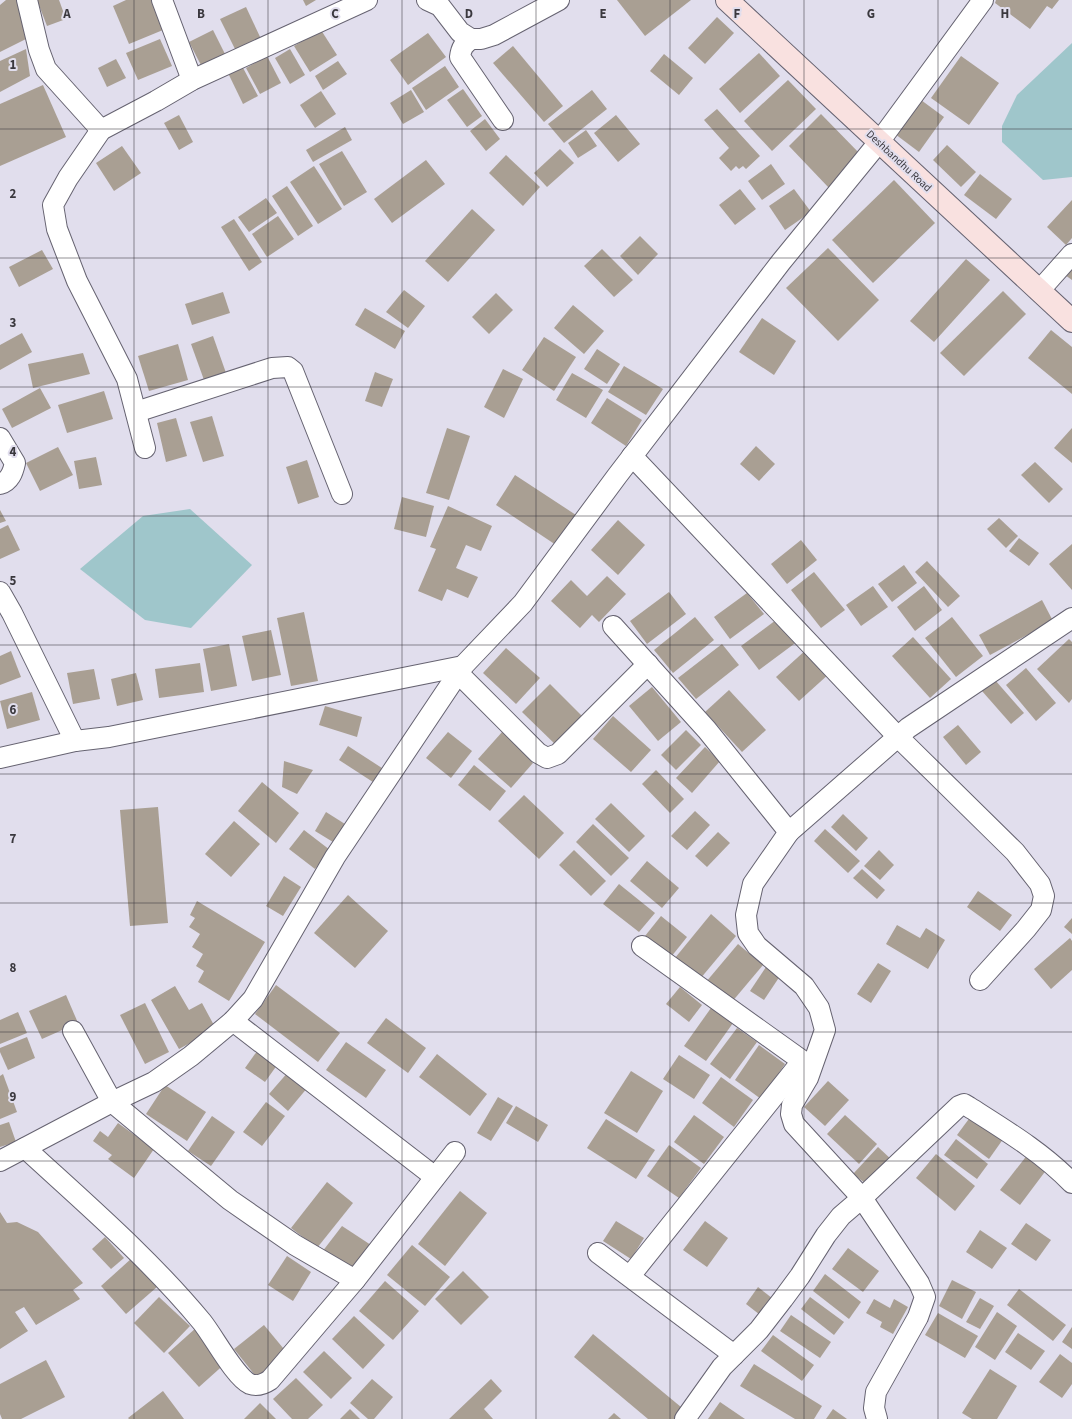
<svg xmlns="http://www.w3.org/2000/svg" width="1072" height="1419" font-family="'Source Sans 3',sans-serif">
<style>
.water{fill:#9fc6cb}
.building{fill:#a99f93}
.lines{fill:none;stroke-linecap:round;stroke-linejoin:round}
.street-casing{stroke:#666371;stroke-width:22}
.secondary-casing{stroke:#666371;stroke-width:24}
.street{stroke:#fff;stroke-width:20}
.secondary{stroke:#f9e1e0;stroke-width:22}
.grid{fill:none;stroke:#3a383e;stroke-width:1;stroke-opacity:0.55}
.labels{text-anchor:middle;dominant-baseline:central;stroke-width:4;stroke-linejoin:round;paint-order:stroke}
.street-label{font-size:11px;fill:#3a383e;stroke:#e1deed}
.grid-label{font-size:13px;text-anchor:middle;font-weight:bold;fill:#3a383e;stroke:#e1deed;stroke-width:4;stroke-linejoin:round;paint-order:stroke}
</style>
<rect width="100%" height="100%" fill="#e1deed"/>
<!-- water -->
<g class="water">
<path d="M1072,43V177L1043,180L1002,142V126L1017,95Z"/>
<path d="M190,509L252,565L191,628L145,620L80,569L143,516Z"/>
</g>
<!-- building -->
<g class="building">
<path d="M6,0H21L26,39L0,52V5Z"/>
<path d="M37,0H59L66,19L47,26Z"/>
<path d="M126,0H151L163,30L129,44L113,6Z"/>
<path d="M303,0H316L306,6Z"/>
<path d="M617,0H691L645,36Z"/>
<path d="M996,0H1059L1052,9L1047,6L1030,29L995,3Z"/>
<path d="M246,7L261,39L236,51L220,19Z"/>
<path d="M717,17L734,33L705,64L688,48Z"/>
<path d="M213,30L226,56L202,67L189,42Z"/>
<path d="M321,30L337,55L310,72L294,46Z"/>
<path d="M428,33L446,57L408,85L390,60Z"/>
<path d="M160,39L172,66L138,80L126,53Z"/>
<path d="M513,46L563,106L544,122L493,63Z"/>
<path d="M26,49L30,76L0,92V61Z"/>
<path d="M290,49L305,75L290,84L275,58Z"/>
<path d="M759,53L780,76L740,113L719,89Z"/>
<path d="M664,54L693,78L679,95L650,71Z"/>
<path d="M267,56L281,83L260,94L246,68Z"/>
<path d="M961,56L999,83L969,125L931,98Z"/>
<path d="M116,59L126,78L107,87L98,68Z"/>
<path d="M338,61L347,74L323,90L315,76Z"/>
<path d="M242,66L258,96L243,104L228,73Z"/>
<path d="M445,66L459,87L426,110L412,88Z"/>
<path d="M788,80L816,109L772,151L744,121Z"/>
<path d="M43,85L66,137L0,166V104Z"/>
<path d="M463,89L482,116L467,127L447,100Z"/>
<path d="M411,90L424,112L403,124L390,103Z"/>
<path d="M592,90L607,109L564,143L548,124Z"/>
<path d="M321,91L336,114L315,128L300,105Z"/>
<path d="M921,100L944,117L919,152L895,134Z"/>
<path d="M717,109L760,156L746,169L743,166L739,169L736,166L731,171L719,158L729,148L704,120Z"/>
<path d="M821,114L862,156L829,188L789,146Z"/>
<path d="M179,115L193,142L179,150L164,123Z"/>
<path d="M616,115L640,144L618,162L594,133Z"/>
<path d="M485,119L500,139L486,151L470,131Z"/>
<path d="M345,127L352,140L313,162L306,150Z"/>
<path d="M586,130L597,146L578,158L568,143Z"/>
<path d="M947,145L976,172L961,187L933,160Z"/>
<path d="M122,146L141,173L114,191L96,163Z"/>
<path d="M560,149L574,163L547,187L534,173Z"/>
<path d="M342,151L367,192L344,206L319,164Z"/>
<path d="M506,155L540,187L523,206L489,173Z"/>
<path d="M426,160L445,184L392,223L374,199Z"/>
<path d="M771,164L785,184L762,200L748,181Z"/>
<path d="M314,166L342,209L318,224L290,182Z"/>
<path d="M980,174L1012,199L996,219L964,195Z"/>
<path d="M894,180L935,223L873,283L832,240Z"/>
<path d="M287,186L313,226L298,236L272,196Z"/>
<path d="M740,189L756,209L735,225L719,205Z"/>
<path d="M794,189L811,212L785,230L769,206Z"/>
<path d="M266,198L277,213L249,232L238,217Z"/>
<path d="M1072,200V238L1066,245L1047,227Z"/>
<path d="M472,209L495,230L448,282L425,261Z"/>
<path d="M278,216L294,239L267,257L252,234Z"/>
<path d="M234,219L262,262L249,271L221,227Z"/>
<path d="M640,236L658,254L638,275L620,256Z"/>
<path d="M828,248L879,300L838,341L786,288Z"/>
<path d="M602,249L633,280L614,297L584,266Z"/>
<path d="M42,250L53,269L19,287L9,267Z"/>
<path d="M966,259L990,280L934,342L910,321Z"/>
<path d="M1072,266V280L1065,275Z"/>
<path d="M404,290L425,306L408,328L386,312Z"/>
<path d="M1003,291L1026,314L964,376L940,353Z"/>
<path d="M223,292L230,313L192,325L185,304Z"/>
<path d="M496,293L513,310L489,334L472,317Z"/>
<path d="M573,305L604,331L584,354L554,328Z"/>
<path d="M365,308L405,331L395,349L355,325Z"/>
<path d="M762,318L796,341L774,375L739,352Z"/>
<path d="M1051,330L1072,347V394L1028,358Z"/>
<path d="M22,333L32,352L0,370V345Z"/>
<path d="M213,336L226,373L204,380L191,344Z"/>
<path d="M544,337L576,357L554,391L522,370Z"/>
<path d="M178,344L188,380L149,391L138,356Z"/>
<path d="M597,349L620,364L607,384L584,369Z"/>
<path d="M83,353L90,374L33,388L28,364Z"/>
<path d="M624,366L663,389L646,415L608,392Z"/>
<path d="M503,369L523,379L504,418L484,407Z"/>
<path d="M375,372L393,379L382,407L365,401Z"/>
<path d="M572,373L603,390L586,418L556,400Z"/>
<path d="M40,388L51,408L12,428L2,409Z"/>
<path d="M104,391L113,419L67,433L58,405Z"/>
<path d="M607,398L642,420L626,446L591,423Z"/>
<path d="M212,416L224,456L203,462L190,422Z"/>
<path d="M176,418L187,456L166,462L157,423Z"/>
<path d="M447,428L470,436L449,500L426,493Z"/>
<path d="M1072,428V463L1054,448Z"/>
<path d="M756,446L775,464L759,481L740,464Z"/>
<path d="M58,447L73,475L40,491L26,463Z"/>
<path d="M96,457L102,485L79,489L74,461Z"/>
<path d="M307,460L319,497L298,504L286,467Z"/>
<path d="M1035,462L1063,489L1049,503L1021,475Z"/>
<path d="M515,475L576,515L556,545L496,505Z"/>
<path d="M402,497L434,506L426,537L394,529Z"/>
<path d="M448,506L492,526L481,551L466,545L456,568L478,577L468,598L447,589L442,601L418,591L436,549L430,547Z"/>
<path d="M0,510L6,521L0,523Z"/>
<path d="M999,518L1018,536L1006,548L987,529Z"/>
<path d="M618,520L645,545L618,575L591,550Z"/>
<path d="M8,525L20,550L0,559V529Z"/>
<path d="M1019,538L1039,553L1029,566L1009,551Z"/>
<path d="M801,540L817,560L787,584L771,564Z"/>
<path d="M1072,544V590L1049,564Z"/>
<path d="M927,561L960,596L948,607L915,572Z"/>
<path d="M904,565L917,583L892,602L878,584Z"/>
<path d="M814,572L845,610L821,628L791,590Z"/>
<path d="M607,576L626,594L599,622L592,615L580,628L551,601L571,580L587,596Z"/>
<path d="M873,586L888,607L861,626L846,605Z"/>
<path d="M924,586L942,610L915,631L897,607Z"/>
<path d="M669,592L686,614L647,644L630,621Z"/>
<path d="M747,593L764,614L730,639L714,617Z"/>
<path d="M1042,600L1053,621L990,655L979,635Z"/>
<path d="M304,612L318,681L291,686L277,618Z"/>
<path d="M695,617L714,640L673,673L654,650Z"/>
<path d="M780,617L798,641L759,670L741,646Z"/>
<path d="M952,617L983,656L956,677L925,638Z"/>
<path d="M271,630L281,675L252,681L242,636Z"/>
<path d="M913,637L951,679L930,698L892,656Z"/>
<path d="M1069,639L1072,642V699L1069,703L1037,669Z"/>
<path d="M229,644L237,686L211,691L203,649Z"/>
<path d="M722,644L739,665L696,699L678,678Z"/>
<path d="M506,648L540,678L516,704L483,673Z"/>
<path d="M807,649L830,673L799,701L776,677Z"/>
<path d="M11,651L21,677L0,685V656Z"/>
<path d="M200,663L204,692L159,698L155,669Z"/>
<path d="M1026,668L1056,703L1036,721L1006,685Z"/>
<path d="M94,669L100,699L73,704L67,673Z"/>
<path d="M136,673L143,700L117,706L111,679Z"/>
<path d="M995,680L1024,713L1011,724L982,691Z"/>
<path d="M550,684L585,719L558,747L522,712Z"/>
<path d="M652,687L681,722L658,741L629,706Z"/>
<path d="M729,690L766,730L742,752L705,712Z"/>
<path d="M32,692L40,720L7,729L0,701Z"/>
<path d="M325,706L362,717L357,737L319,725Z"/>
<path d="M613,716L651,750L631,772L593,739Z"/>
<path d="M958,725L981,752L966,765L943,737Z"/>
<path d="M686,730L701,745L676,770L661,755Z"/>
<path d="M503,731L533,763L511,788L478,759Z"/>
<path d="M448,732L472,751L451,778L426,758Z"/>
<path d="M348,746L385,770L376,784L339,760Z"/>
<path d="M705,747L720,761L692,793L676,778Z"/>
<path d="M284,761L313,770L297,794L282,787Z"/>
<path d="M474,765L506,791L490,811L458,785Z"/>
<path d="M656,770L684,799L670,813L642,784Z"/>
<path d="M262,782L299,813L276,843L238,811Z"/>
<path d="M524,795L564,833L539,859L498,821Z"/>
<path d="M611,803L645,836L629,852L595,819Z"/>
<path d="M158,807L168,923L130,926L120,810Z"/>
<path d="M695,811L710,825L687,850L671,836Z"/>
<path d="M326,812L345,824L333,842L315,831Z"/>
<path d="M843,814L868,838L856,851L831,827Z"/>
<path d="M234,821L260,844L231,877L205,854Z"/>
<path d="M593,824L629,858L611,876L576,842Z"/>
<path d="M825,829L860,861L848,873L814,841Z"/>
<path d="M304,830L330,850L315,869L289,849Z"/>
<path d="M718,832L730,843L707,867L695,856Z"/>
<path d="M574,850L606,881L591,896L559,865Z"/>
<path d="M879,850L894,865L880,880L864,866Z"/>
<path d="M647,861L679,888L662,908L630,881Z"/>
<path d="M862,869L885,890L877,899L853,878Z"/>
<path d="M284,876L301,887L283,916L266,906Z"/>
<path d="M619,884L655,913L639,932L603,904Z"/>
<path d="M978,891L1012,915L1000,931L967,907Z"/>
<path d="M348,895L388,931L355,968L314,933Z"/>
<path d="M197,901L265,942L229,1001L198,982L204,971L196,966L203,954L192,947L200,934L189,927L195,918L190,915Z"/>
<path d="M711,914L736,936L700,979L675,958Z"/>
<path d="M661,916L687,937L671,957L645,936Z"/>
<path d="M1072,918V934L1064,927Z"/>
<path d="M897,925L920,938L926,928L945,940L928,969L886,944Z"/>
<path d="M1070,938L1072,941V970L1051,989L1034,969Z"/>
<path d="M738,944L763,965L731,1003L706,982Z"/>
<path d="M878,963L891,971L871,1003L857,994Z"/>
<path d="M766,967L780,976L764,1000L750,991Z"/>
<path d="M276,985L340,1033L318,1062L255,1014Z"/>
<path d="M175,986L189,1010L202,1003L216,1029L179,1049L151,1000Z"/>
<path d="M680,987L702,1005L689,1022L666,1004Z"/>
<path d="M66,995L78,1023L42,1039L29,1011Z"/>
<path d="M145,1003L169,1052L145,1064L120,1015Z"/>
<path d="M711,1008L733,1023L706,1061L684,1046Z"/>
<path d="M18,1012L27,1033L0,1044V1020Z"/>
<path d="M386,1018L426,1048L408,1073L367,1043Z"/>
<path d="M737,1028L757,1042L730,1079L710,1064Z"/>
<path d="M27,1037L35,1058L8,1070L0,1052V1048Z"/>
<path d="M346,1042L386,1070L366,1098L326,1070Z"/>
<path d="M759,1045L785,1064L761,1099L735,1080Z"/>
<path d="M260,1047L280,1061L265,1082L245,1068Z"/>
<path d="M437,1054L487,1094L470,1116L419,1077Z"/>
<path d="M679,1055L710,1075L694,1099L663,1079Z"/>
<path d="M289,1071L308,1087L288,1111L269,1094Z"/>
<path d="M631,1071L663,1091L637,1133L604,1113Z"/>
<path d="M3,1074L17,1112L0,1119V1076Z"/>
<path d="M721,1077L753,1100L734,1127L702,1103Z"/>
<path d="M828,1081L849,1100L825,1126L804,1107Z"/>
<path d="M165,1085L206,1112L187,1141L146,1114Z"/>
<path d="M498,1097L513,1106L491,1141L477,1133Z"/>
<path d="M266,1102L285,1116L262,1146L243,1132Z"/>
<path d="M516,1106L548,1125L538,1142L506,1123Z"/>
<path d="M974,1112L1006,1135L989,1159L957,1135Z"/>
<path d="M694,1115L724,1137L704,1164L674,1142Z"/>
<path d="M845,1115L877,1144L859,1164L827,1134Z"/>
<path d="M212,1116L235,1132L211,1166L188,1151Z"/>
<path d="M606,1119L655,1150L636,1179L587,1148Z"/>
<path d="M9,1122L16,1142L0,1147V1125Z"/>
<path d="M118,1123L154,1149L134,1178L108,1159L112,1155L93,1141L100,1131L108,1137Z"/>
<path d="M956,1139L988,1164L977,1179L944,1155Z"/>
<path d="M669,1145L701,1168L679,1198L647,1176Z"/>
<path d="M878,1147L893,1161L869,1186L853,1174Z"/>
<path d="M936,1154L975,1186L955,1211L916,1178Z"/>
<path d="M1028,1154L1047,1169L1020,1205L1000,1190Z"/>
<path d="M327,1182L353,1203L317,1248L291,1228Z"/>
<path d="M460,1191L487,1213L445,1266L418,1244Z"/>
<path d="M0,1212L7,1223L17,1222L38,1232L83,1283L73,1290L80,1299L36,1325L24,1307L15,1312L28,1331L0,1349Z"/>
<path d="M616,1221L644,1238L631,1259L603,1241Z"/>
<path d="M705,1221L728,1238L707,1267L683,1250Z"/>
<path d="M1026,1223L1051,1240L1036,1261L1011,1244Z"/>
<path d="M342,1226L374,1247L355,1274L322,1252Z"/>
<path d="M980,1230L1007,1248L992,1269L966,1252Z"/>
<path d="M105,1237L124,1258L111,1269L92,1249Z"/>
<path d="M412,1245L450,1277L425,1306L387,1275Z"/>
<path d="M848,1248L879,1271L863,1292L832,1269Z"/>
<path d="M287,1256L311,1272L293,1301L268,1285Z"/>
<path d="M132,1258L157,1287L126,1314L101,1286Z"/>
<path d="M463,1271L489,1297L461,1325L435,1299Z"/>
<path d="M825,1274L861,1302L849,1319L813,1291Z"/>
<path d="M952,1280L976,1292L962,1319L939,1306Z"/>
<path d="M385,1281L419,1311L393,1340L359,1311Z"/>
<path d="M758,1287L777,1302L764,1318L746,1304Z"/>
<path d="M1019,1289L1066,1325L1053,1341L1007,1305Z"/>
<path d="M159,1297L190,1326L164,1353L134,1323Z"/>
<path d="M810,1297L844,1322L834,1335L801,1309Z"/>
<path d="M980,1298L994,1306L980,1329L966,1322Z"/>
<path d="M874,1299L890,1308L894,1299L908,1307L893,1334L880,1327L882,1322L866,1313Z"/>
<path d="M997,1312L1017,1326L995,1360L975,1347Z"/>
<path d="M938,1313L978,1336L965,1358L925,1335Z"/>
<path d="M791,1315L831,1342L820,1358L780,1331Z"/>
<path d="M354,1316L385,1345L363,1369L332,1339Z"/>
<path d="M264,1325L288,1354L258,1379L234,1349Z"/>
<path d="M197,1327L228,1361L199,1387L168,1353Z"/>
<path d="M1072,1327V1349L1062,1342Z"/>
<path d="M1018,1333L1045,1351L1031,1370L1005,1352Z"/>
<path d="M593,1334L687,1412L681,1419H648L574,1357Z"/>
<path d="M773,1335L814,1365L802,1381L761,1351Z"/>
<path d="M324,1351L352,1378L331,1399L303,1372Z"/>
<path d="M1060,1354L1072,1363V1384L1062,1398L1039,1382Z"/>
<path d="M46,1360L65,1397L21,1419H2L0,1414V1384Z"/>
<path d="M754,1364L822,1406L814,1419H795L740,1386Z"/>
<path d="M990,1369L1017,1386L997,1419H972L962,1413Z"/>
<path d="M296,1378L323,1405L308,1419H292L273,1399Z"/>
<path d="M372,1379L393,1397L374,1419H368L350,1403Z"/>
<path d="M491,1379L502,1391L484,1409L493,1419H449Z"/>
<path d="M163,1391L184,1419H129L128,1418Z"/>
<path d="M720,1402L745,1419H708Z"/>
<path d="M260,1403L276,1419H244Z"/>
<path d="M350,1409L360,1419H340Z"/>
<path d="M833,1409L847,1419H826Z"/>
<path d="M614,1413L621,1419H608Z"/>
</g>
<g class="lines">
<!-- street casing -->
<g class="street-casing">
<g id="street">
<path d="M27,0L39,50L46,69L101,130"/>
<path d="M162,0L192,80"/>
<path d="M427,0L440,6L460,32L471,39H481L494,35L559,0"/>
<path d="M471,39C464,44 461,48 460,57L503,120"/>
<path d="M1039,291L1072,254"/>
<path d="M136,412L272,368L288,367L293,371L342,494"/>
<path d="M0,438L15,463C13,472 10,481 0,484"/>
<path d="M145,448L127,379L77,281L57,229L53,205L68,178L101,130L156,101L192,80L367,0"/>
<path d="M632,456L898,737L1015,852L1040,884L1044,896L1041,910L1026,929L980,980"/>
<path d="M0,592L12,613L75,741"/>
<path d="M613,626L707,730L789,832L753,884L746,915L748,933L757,946L804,986L819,1008L825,1030L808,1078L792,1105L791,1114L794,1124L862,1198L919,1283L925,1297L918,1317L876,1392L874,1408L877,1419"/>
<path d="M458,673L538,753L547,758L558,754L648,664"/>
<path d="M0,758L75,741L109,737L463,666"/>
<path d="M789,832L908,728L1072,618"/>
<path d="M642,946L811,1067"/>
<path d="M233,1021L435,1177"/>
<path d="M73,1031L112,1102L230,1200L295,1245L355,1280"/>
<path d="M25,1148C86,1204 149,1258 202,1322C214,1337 235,1377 250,1384C258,1387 264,1384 270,1380L355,1280L455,1152"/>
<path d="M0,1161L112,1102L154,1082L191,1056L233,1021L253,999L335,857L463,666L523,603L617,476L781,262L879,142L983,0"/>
<path d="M598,1253L734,1355"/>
<path d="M630,1276L802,1061"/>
<path d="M685,1419L722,1367L759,1330L783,1299L800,1276L826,1235L841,1216L862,1198L959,1106L964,1104L969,1107C1005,1130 1042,1152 1072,1183"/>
</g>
</g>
<!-- secondary casing -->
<g class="secondary-casing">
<path id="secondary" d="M727,0L1072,321"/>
</g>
<!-- street -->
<use href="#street" class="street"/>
<!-- secondary -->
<use href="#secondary" class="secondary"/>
</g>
<!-- grid -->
<path class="grid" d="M134,0V1419M268,0V1419M402,0V1419M536,0V1419M670,0V1419M804,0V1419M938,0V1419M0,129H1072M0,258H1072M0,387H1072M0,516H1072M0,645H1072M0,774H1072M0,903H1072M0,1032H1072M0,1161H1072M0,1290H1072"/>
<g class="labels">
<!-- street labels -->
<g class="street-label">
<text transform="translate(899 161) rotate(43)">Deshbandhu Road</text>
</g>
</g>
<g class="grid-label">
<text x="67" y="18">A</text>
<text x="201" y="18">B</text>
<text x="335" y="18">C</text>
<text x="469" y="18">D</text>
<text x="603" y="18">E</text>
<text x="737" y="18">F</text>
<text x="871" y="18">G</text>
<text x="1005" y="18">H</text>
<text x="13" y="69">1</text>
<text x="13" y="198">2</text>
<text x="13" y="327">3</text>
<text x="13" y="456">4</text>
<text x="13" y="585">5</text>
<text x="13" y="714">6</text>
<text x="13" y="843">7</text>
<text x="13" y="972">8</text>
<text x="13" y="1101">9</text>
</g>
</svg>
